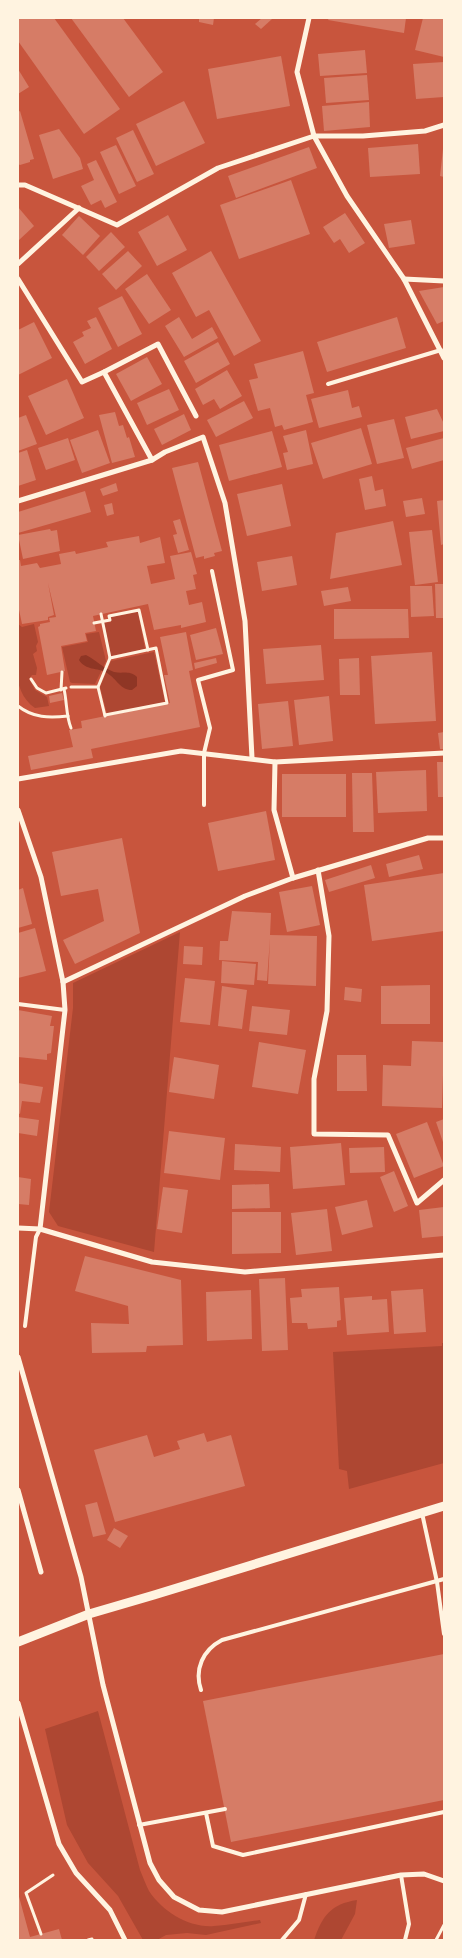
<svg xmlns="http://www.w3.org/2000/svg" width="462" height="1958" font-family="Karla,sans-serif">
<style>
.green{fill:#ae4732}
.water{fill:#8f3625}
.building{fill:#d67c66}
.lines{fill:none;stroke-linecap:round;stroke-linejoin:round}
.path{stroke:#fff3e0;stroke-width:3}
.service{stroke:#fff3e0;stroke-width:4}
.minor{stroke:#fff3e0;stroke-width:5}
.tertiary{stroke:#fff3e0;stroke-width:9}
</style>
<rect width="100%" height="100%" fill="#c8553d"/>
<!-- green -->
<g class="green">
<path d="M138,612L145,649L111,656L104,623L111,622V617Z"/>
<path d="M18,624L22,627L34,624L38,642L36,646L37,651L33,654L37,668L36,675H32L29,679L35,690L47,697L49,706L35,708C9,690 17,651 18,624Z"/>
<path d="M99,632L106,661L95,684L72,683L70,682L62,647L88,642L86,634Z"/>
<path d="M154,652L165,702L107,714L100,687L111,661Z"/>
<path d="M180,932L154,1252L58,1226L49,1212L73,1008V983Z"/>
<path d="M442,1343H444V1463L349,1489L347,1471L339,1469L333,1352L442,1346Z"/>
<path d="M98,1711L140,1870C143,1877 146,1885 149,1891C163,1912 189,1928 214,1926C230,1925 245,1922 260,1920L261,1923L206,1935L187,1933L166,1935L157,1940H143L118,1896L88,1863L67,1825L45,1729Z"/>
<path d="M357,1900L355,1914L341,1940H314C322,1916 331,1904 357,1900Z"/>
</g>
<!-- water -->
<path class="water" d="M86,655C96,660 103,668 114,672C123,674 129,670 137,677V686L132,690C120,690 117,679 107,673C97,667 86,671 79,660L81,656Z"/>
<!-- building -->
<g class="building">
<path d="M18,18H54L120,109L84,134L18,41Z"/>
<path d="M71,18H123L163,72L129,97Z"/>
<path d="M199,18H214L213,25L199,22Z"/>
<path d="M262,18H271L272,19L261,29L255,24Z"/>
<path d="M329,18H406L404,33L328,20Z"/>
<path d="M423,18H444V57L415,50Z"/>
<path d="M365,50L367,73L320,76L318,54Z"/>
<path d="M281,56L290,106L217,119L208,69Z"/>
<path d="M444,62V97L416,99L413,64Z"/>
<path d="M18,69L29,87L18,94Z"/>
<path d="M367,75L369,100L326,103L324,78Z"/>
<path d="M184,101L205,143L156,166L136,124Z"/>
<path d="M369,102L370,127L324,131L322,106Z"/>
<path d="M20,111L34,159L30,160V162L20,165L18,164V112Z"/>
<path d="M59,129L80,158L83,169L53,179L39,135Z"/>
<path d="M133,130L154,174L137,182L116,138Z"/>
<path d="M418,144L420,174L370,177L368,148Z"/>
<path d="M116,145L136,186L119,194L100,152Z"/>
<path d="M309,147L317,168L236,198L228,176Z"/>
<path d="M443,149H444V177L440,176Z"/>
<path d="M96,160L117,202L105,208L101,200L91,205L81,186L94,180L87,164Z"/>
<path d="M291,180L310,234L239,259L220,205Z"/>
<path d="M18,207L34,226L18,241Z"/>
<path d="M345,213L365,243L349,253L340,239L334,243L323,227Z"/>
<path d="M168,215L187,250L157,266L138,232Z"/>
<path d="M79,216L100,236L83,255L62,235Z"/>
<path d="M411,220L415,244L389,248L384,224Z"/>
<path d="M111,232L125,247L99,271L86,257Z"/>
<path d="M128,251L142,266L116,290L102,274Z"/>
<path d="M211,251L261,341L234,356L209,310L196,317L172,273Z"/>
<path d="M147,274L171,310L149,324L125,289Z"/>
<path d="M444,287V321L437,324L419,291Z"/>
<path d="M122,296L142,334L118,347L98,308Z"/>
<path d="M96,317L112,349L85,364L73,342L84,336L82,332L91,328L87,321Z"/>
<path d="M179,317L192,339L212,327L218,338L184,357L165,326Z"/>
<path d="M397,317L406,348L327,372L317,342Z"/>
<path d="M34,322L52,358L18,375V330Z"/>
<path d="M218,342L230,364L196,383L184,361Z"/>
<path d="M303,351L314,393L306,395L313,422L284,430L282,425L275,427L270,408L258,411L249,380L258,378L254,364Z"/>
<path d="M147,357L162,384L131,401L116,374Z"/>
<path d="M227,370L242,396L220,409L214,399L203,405L195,389Z"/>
<path d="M67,379L84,418L46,435L28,396Z"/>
<path d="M169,389L179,410L147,425L137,403Z"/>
<path d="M348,390L352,408L359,406L362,417L319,428L311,399Z"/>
<path d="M244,401L253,418L216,437L207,420Z"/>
<path d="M437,409L444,424V431L411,439L405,417Z"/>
<path d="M115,412L119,426L123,425L127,438L129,437L135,457L112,463L99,415Z"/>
<path d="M184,414L191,430L162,445L154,429Z"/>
<path d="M26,415L37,444L18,451V418Z"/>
<path d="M394,419L404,458L377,464L367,425Z"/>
<path d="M361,428L372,464L323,479L311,443Z"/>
<path d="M98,430L110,463L82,473L70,440Z"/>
<path d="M306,430L313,464L287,470L283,453L288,452L283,436Z"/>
<path d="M272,431L282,467L229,481L219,445Z"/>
<path d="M68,438L75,460L46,470L38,448Z"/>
<path d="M444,438V460L412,469L406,448Z"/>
<path d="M27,450L36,480L18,486V453Z"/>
<path d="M198,462L222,551L214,553L215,556L204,559V556L196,558L172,468Z"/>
<path d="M372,476L375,491L383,489L386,506L365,510L359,479Z"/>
<path d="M116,483L118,491L103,496L100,489Z"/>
<path d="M282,484L291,526L247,536L237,494Z"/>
<path d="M85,491L91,512L18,533V512Z"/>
<path d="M422,498L425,514L406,517L403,501Z"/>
<path d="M444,500V544L441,545L437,501Z"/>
<path d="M112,503L114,514L107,516L104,505Z"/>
<path d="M180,519L189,550L178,553L173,535L177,534L173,521Z"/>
<path d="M393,521L402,565L330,579L336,533Z"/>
<path d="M50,529L51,531L57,530L60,551L23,559L18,535Z"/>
<path d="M432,530L438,582L415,585L409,532Z"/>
<path d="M139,536L140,543L160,537L165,563L147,566L151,584L175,579L170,556L191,552L197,574L193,575L196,589L186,591L189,605L202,602L206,622L181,628V625L154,630L148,604L93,616L96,631L85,633L87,641L61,646L65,671L47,675L38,627L40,626V624L50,622L49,618L56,617L48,583L54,615L48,617V620L22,624L18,605V560H20L21,566L37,563L40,568L61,564L59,554L75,551L76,554L108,547L106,542Z"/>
<path d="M292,556L297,585L262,591L257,562Z"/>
<path d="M435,584H444V618H436Z"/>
<path d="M410,586H432L434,616L411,617Z"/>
<path d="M348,587L351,601L324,606L321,591Z"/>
<path d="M334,609H408L409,638L334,639Z"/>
<path d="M216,628L223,654L196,660L190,635Z"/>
<path d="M186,632L193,670L189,671L200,727L91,749L93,758L31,770L28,756L73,747L69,730L82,728L81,721L170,703L164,675H168L160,637Z"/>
<path d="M321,645L324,680L266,684L263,649Z"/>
<path d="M432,652L436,721L375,724L371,656Z"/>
<path d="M216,658L217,663L195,669L194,663Z"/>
<path d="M359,658L360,695H340L339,659Z"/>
<path d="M62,693L64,700L50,703L49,696Z"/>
<path d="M329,696L333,741L299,745L294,700Z"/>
<path d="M288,701L293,746L262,749L258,704Z"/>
<path d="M444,732V749H440L438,733Z"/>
<path d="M437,762H444V797H438Z"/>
<path d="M426,770L427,811L378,813L376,772Z"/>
<path d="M352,773H372L374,832H353Z"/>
<rect x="282" y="774" width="64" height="43"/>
<path d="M266,811L275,860L218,871L208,823Z"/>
<path d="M122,838L140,933L75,964L63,940L104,921L98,889L61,896L52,852Z"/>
<path d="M419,855L423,869L389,877L386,864Z"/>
<path d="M371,865L375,878L329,892L325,880Z"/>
<path d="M444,873V931L372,941L364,885Z"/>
<path d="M312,886L320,925L287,932L279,892Z"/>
<path d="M23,888L32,924L18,928V890Z"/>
<path d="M232,911L271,913L270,935L317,936L316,986L268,984L270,938L267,981L257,980L258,962L219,960L220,941H228Z"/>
<path d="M35,928L46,971L18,978V933Z"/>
<path d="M184,946L203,947L202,965L183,964Z"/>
<path d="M222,961L256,964L254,985L221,983Z"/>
<path d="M185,978L215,981L210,1025L180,1022Z"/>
<path d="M430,985V1024H381V986Z"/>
<path d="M222,986L247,990L242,1029L218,1026Z"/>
<path d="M345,987L362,989L361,1002L344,1000Z"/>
<path d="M252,1006L290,1010L287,1035L249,1031Z"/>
<path d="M18,1010L52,1016L50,1026H54L51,1053L47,1054V1060L18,1057Z"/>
<path d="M412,1041L444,1042L442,1108L382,1106L383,1065L411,1066Z"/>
<path d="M259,1042L306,1050L298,1094L252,1087Z"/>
<path d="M337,1055H366L367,1091H337Z"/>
<path d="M174,1057L219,1065L214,1099L169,1092Z"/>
<path d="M18,1083L43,1087L40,1103L22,1101L20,1114L18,1113Z"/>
<path d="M18,1117L39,1120L37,1136L18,1133Z"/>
<path d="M444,1119V1145L436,1122Z"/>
<path d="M427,1122L444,1166L414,1178L396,1134Z"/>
<path d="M169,1131L225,1138L220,1180L164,1173Z"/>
<path d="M341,1143L345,1185L293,1189L290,1147Z"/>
<path d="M235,1144L281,1147L280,1172L234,1170Z"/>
<path d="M384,1147L385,1172L350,1173L349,1148Z"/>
<path d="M394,1171L408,1206L394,1212L380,1177Z"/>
<path d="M18,1177L31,1179L29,1205L18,1204Z"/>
<path d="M269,1184L270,1208L232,1209V1185Z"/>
<path d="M163,1187L188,1190L182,1233L157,1229Z"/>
<path d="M367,1200L373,1227L342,1235L335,1207Z"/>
<path d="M444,1207V1236L422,1238L419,1210Z"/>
<path d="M327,1209L332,1251L296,1255L291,1213Z"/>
<path d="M232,1212H281V1253L232,1254Z"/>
<path d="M85,1256L181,1280L183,1345L147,1346L146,1352L92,1353L91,1323L129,1324L128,1306L75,1291Z"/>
<path d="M285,1278L288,1350L262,1351L259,1279Z"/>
<path d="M339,1287L341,1320L337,1321V1327L308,1329L307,1323H292L290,1298L302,1297L301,1289Z"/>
<path d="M423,1289L426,1332L394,1334L391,1291Z"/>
<path d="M251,1290L252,1339L207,1341L206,1292Z"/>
<path d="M372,1296V1300L387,1299L389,1332L347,1335L344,1298Z"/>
<path d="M204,1433L207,1442L231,1435L245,1486L115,1522L94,1450L147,1435L154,1457L180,1449L177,1441Z"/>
<path d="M97,1502L106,1534L93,1537L85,1505Z"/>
<path d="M114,1528L128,1536L120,1548L107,1540Z"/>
<path d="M444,1654V1800L231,1842L203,1701Z"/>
<path d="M18,1893L30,1937L59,1929L62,1940H18Z"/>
</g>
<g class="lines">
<!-- path -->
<g class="path">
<path d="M94,623L110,620L109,616L139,610L148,650"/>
<path d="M31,679L37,688L46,693L66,688"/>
<path d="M71,687H98L105,716"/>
<path d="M98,687L110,658L101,614"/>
<path d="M64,689C67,702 66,716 71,728"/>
<path d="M61,690L62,672"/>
<path d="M18,706C33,718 49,718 68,716"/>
<path d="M105,715L167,703L156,648L110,658"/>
<path d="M41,1934L26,1893L53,1875"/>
<path d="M88,1940L92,1939"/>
<path d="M436,1940L444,1925"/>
</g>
<!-- service -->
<g class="service">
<path d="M328,384L441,350"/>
<path d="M204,805V753L210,728L198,680L233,670L212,571"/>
<path d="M18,1004L65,1010"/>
<path d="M25,1326L36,1237L40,1229"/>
<path d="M422,1513L437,1582L444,1634"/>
<path d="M201,1690C194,1669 203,1650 222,1640L444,1579"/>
<path d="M206,1813L213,1846L243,1855L444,1812"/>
<path d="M139,1825L225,1809"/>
<path d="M401,1875L409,1924L405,1940"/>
<path d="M282,1940L299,1920L306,1894"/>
</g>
<!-- minor -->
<g class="minor">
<path d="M309,18L297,72L314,136L347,196L404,279L444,358"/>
<path d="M18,185H25L117,225L218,168L314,136H363L425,131L444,125"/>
<path d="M18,264L79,208"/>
<path d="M18,279L82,382L104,372L158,344L196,416"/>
<path d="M404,279L444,281"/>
<path d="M104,372L152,460"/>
<path d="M18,501L152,460L165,452L203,437L225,503L245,621L252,758"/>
<path d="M275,762L274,810L293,878"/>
<path d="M18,779L181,751L275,762L444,753"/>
<path d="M18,810L41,877L63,982L65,1010L40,1229"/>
<path d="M318,870L329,936L327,1011L314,1079V1134L388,1135L417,1203L444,1180"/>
<path d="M63,982L245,896L293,878L428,838H444"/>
<path d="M18,1228L40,1229L152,1262L245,1272L444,1255"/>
<path d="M18,1357L81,1577L103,1685L150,1863L159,1880L174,1897L199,1910L222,1912L401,1875L424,1874L444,1881"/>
<path d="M18,1490L41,1572"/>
<path d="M18,1703L59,1844L76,1873L110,1910L125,1940"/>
</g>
<!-- tertiary -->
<path class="tertiary" d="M18,1642L89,1614L154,1595L444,1506"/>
</g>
<!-- border -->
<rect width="462" height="1958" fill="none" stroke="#fff3e0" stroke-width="38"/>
</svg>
